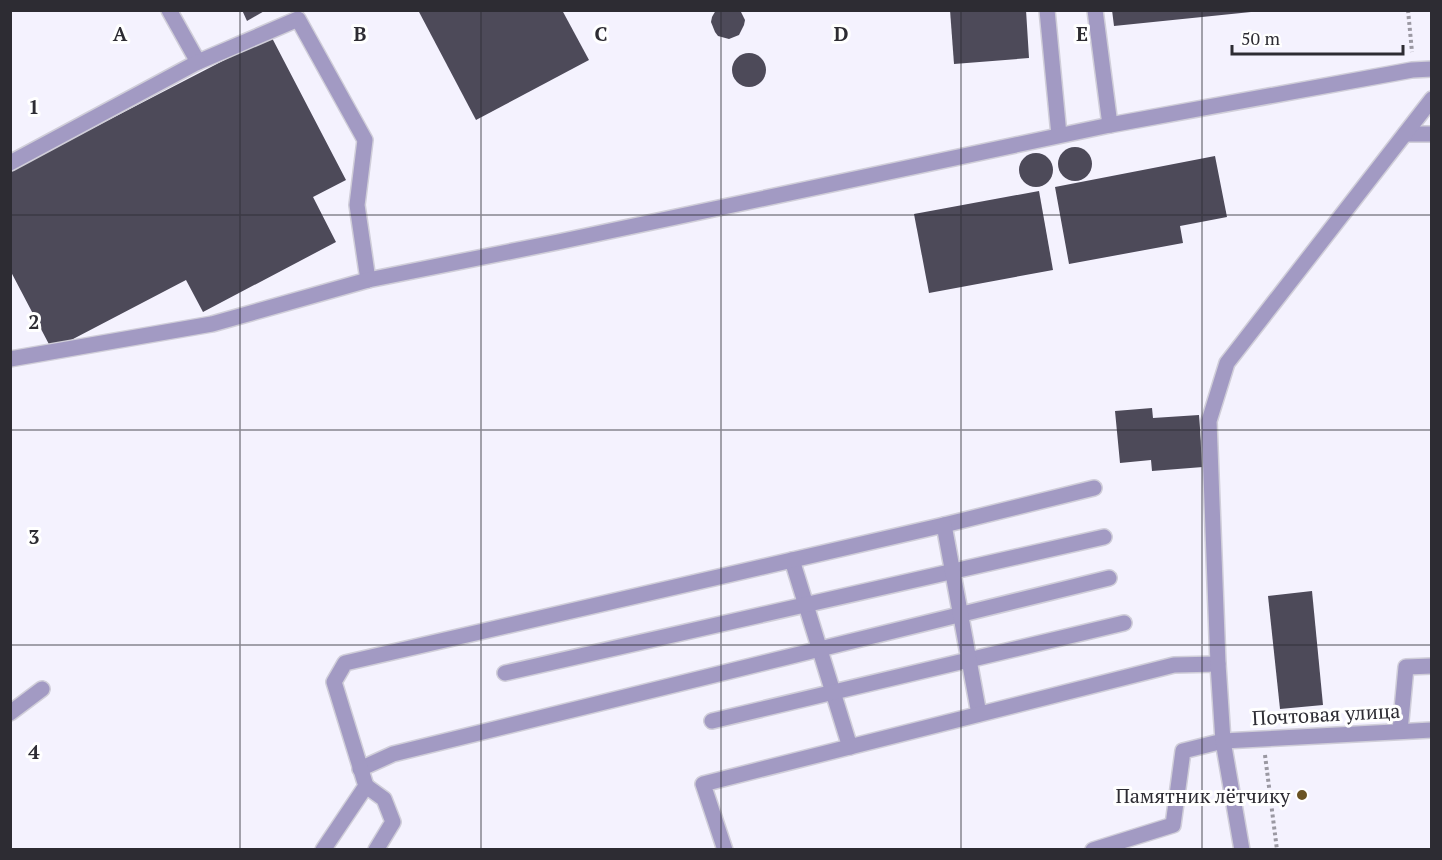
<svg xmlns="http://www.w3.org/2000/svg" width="1442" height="860" font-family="'PT Serif',serif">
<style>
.building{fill:#4d4a59}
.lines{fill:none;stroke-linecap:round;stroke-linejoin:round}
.minor-casing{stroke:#d0ced9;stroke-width:18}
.path{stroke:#9a98a2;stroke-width:4;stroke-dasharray:3 3;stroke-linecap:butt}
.minor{stroke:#a29ac3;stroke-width:15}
.grid{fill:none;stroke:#2d2c33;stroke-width:1.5;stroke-opacity:0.55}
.poi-dot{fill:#6a5323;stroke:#fff;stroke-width:2}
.labels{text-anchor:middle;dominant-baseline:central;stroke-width:6;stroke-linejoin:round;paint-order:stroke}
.street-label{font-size:20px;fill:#2d2c33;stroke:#fff}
.poi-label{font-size:20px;fill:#2d2c33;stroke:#fff;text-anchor:end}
.grid-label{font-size:20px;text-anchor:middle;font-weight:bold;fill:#2d2c33;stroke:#fff;stroke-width:6;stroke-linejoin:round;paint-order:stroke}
</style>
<rect width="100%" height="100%" fill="#f4f2fe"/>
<!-- building -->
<g class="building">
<path d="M242,10H266L247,21Z"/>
<path d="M418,10H562L589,60L476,120Z"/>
<path d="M716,10H740L745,20L744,25L739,35L729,39L718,36L715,32L711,22L712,17Z"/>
<path d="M950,10H1026L1029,58L954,64Z"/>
<path d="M1112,10H1251V12L1114,26Z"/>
<path d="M271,36L346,180L313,197L336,242L203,312L186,280L52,350L10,270V171Z"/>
<circle cx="749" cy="70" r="17"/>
<circle cx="1075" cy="164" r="17"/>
<circle cx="1036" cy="170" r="17"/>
<path d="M1215,156L1227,217L1180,226L1183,243L1069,264L1055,187Z"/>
<path d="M1039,191L1053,270L929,293L914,214Z"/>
<path d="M1152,408L1153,418L1199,415L1203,467L1152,471L1151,460L1120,463L1115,411Z"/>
<path d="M1312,591L1323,705L1280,709L1268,596Z"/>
</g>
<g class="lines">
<!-- minor casing -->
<g class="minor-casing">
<g id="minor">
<path d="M169,10L198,62L298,19L365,140L357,205L368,280"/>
<path d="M1047,10L1059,135"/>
<path d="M1095,10L1110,125"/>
<path d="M1405,134H1432"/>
<path d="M10,163L198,62"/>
<path d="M10,359L212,324L368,280L558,242L1110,125L1412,70L1432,69"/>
<path d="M944,525L1094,488"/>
<path d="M792,560L850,747"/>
<path d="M505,673L1104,537"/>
<path d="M10,713L42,689"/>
<path d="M712,721L1124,623"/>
<path d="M1400,731L1406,667L1432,666"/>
<path d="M360,769L393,754L1109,578"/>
<path d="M366,786L384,799L393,822L376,850"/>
<path d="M323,850L366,786L334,682L345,663L944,525L979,714"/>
<path d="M725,850L703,784L1174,665L1218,664"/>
<path d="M1093,850L1173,825L1183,751L1223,741L1432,730"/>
<path d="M1242,850L1223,741L1218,664L1209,421L1227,363L1432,99"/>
</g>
</g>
<!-- path -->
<g class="path">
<path d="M1408,10L1412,52"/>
<path d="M1265,755L1277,850"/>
</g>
<!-- minor -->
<use href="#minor" class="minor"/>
</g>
<!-- grid -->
<path class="grid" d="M240,10V850M481,10V850M721,10V850M961,10V850M1202,10V850M10,215H1432M10,430H1432M10,645H1432"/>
<!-- markers -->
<circle class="poi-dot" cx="1302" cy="795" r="6"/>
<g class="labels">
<!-- street labels -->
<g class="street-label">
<text transform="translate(1326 714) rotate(-3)">Почтовая улица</text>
</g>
<!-- poi labels -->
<g class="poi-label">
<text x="1290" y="795">Памятник лётчику</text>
</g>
</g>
<g class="grid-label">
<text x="120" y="41">A</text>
<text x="360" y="41">B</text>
<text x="601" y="41">C</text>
<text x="841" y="41">D</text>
<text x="1082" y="41">E</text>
<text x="34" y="114">1</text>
<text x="34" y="329">2</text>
<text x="34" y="544">3</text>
<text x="34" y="759">4</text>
</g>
<!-- border -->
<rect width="1442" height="860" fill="none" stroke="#2d2c33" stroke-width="24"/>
<!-- scale -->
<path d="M1232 45v9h171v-9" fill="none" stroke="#2d2c33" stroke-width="3"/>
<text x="1241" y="45" font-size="18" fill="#2d2c33" stroke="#ffffff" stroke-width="4.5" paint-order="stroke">50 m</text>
</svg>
